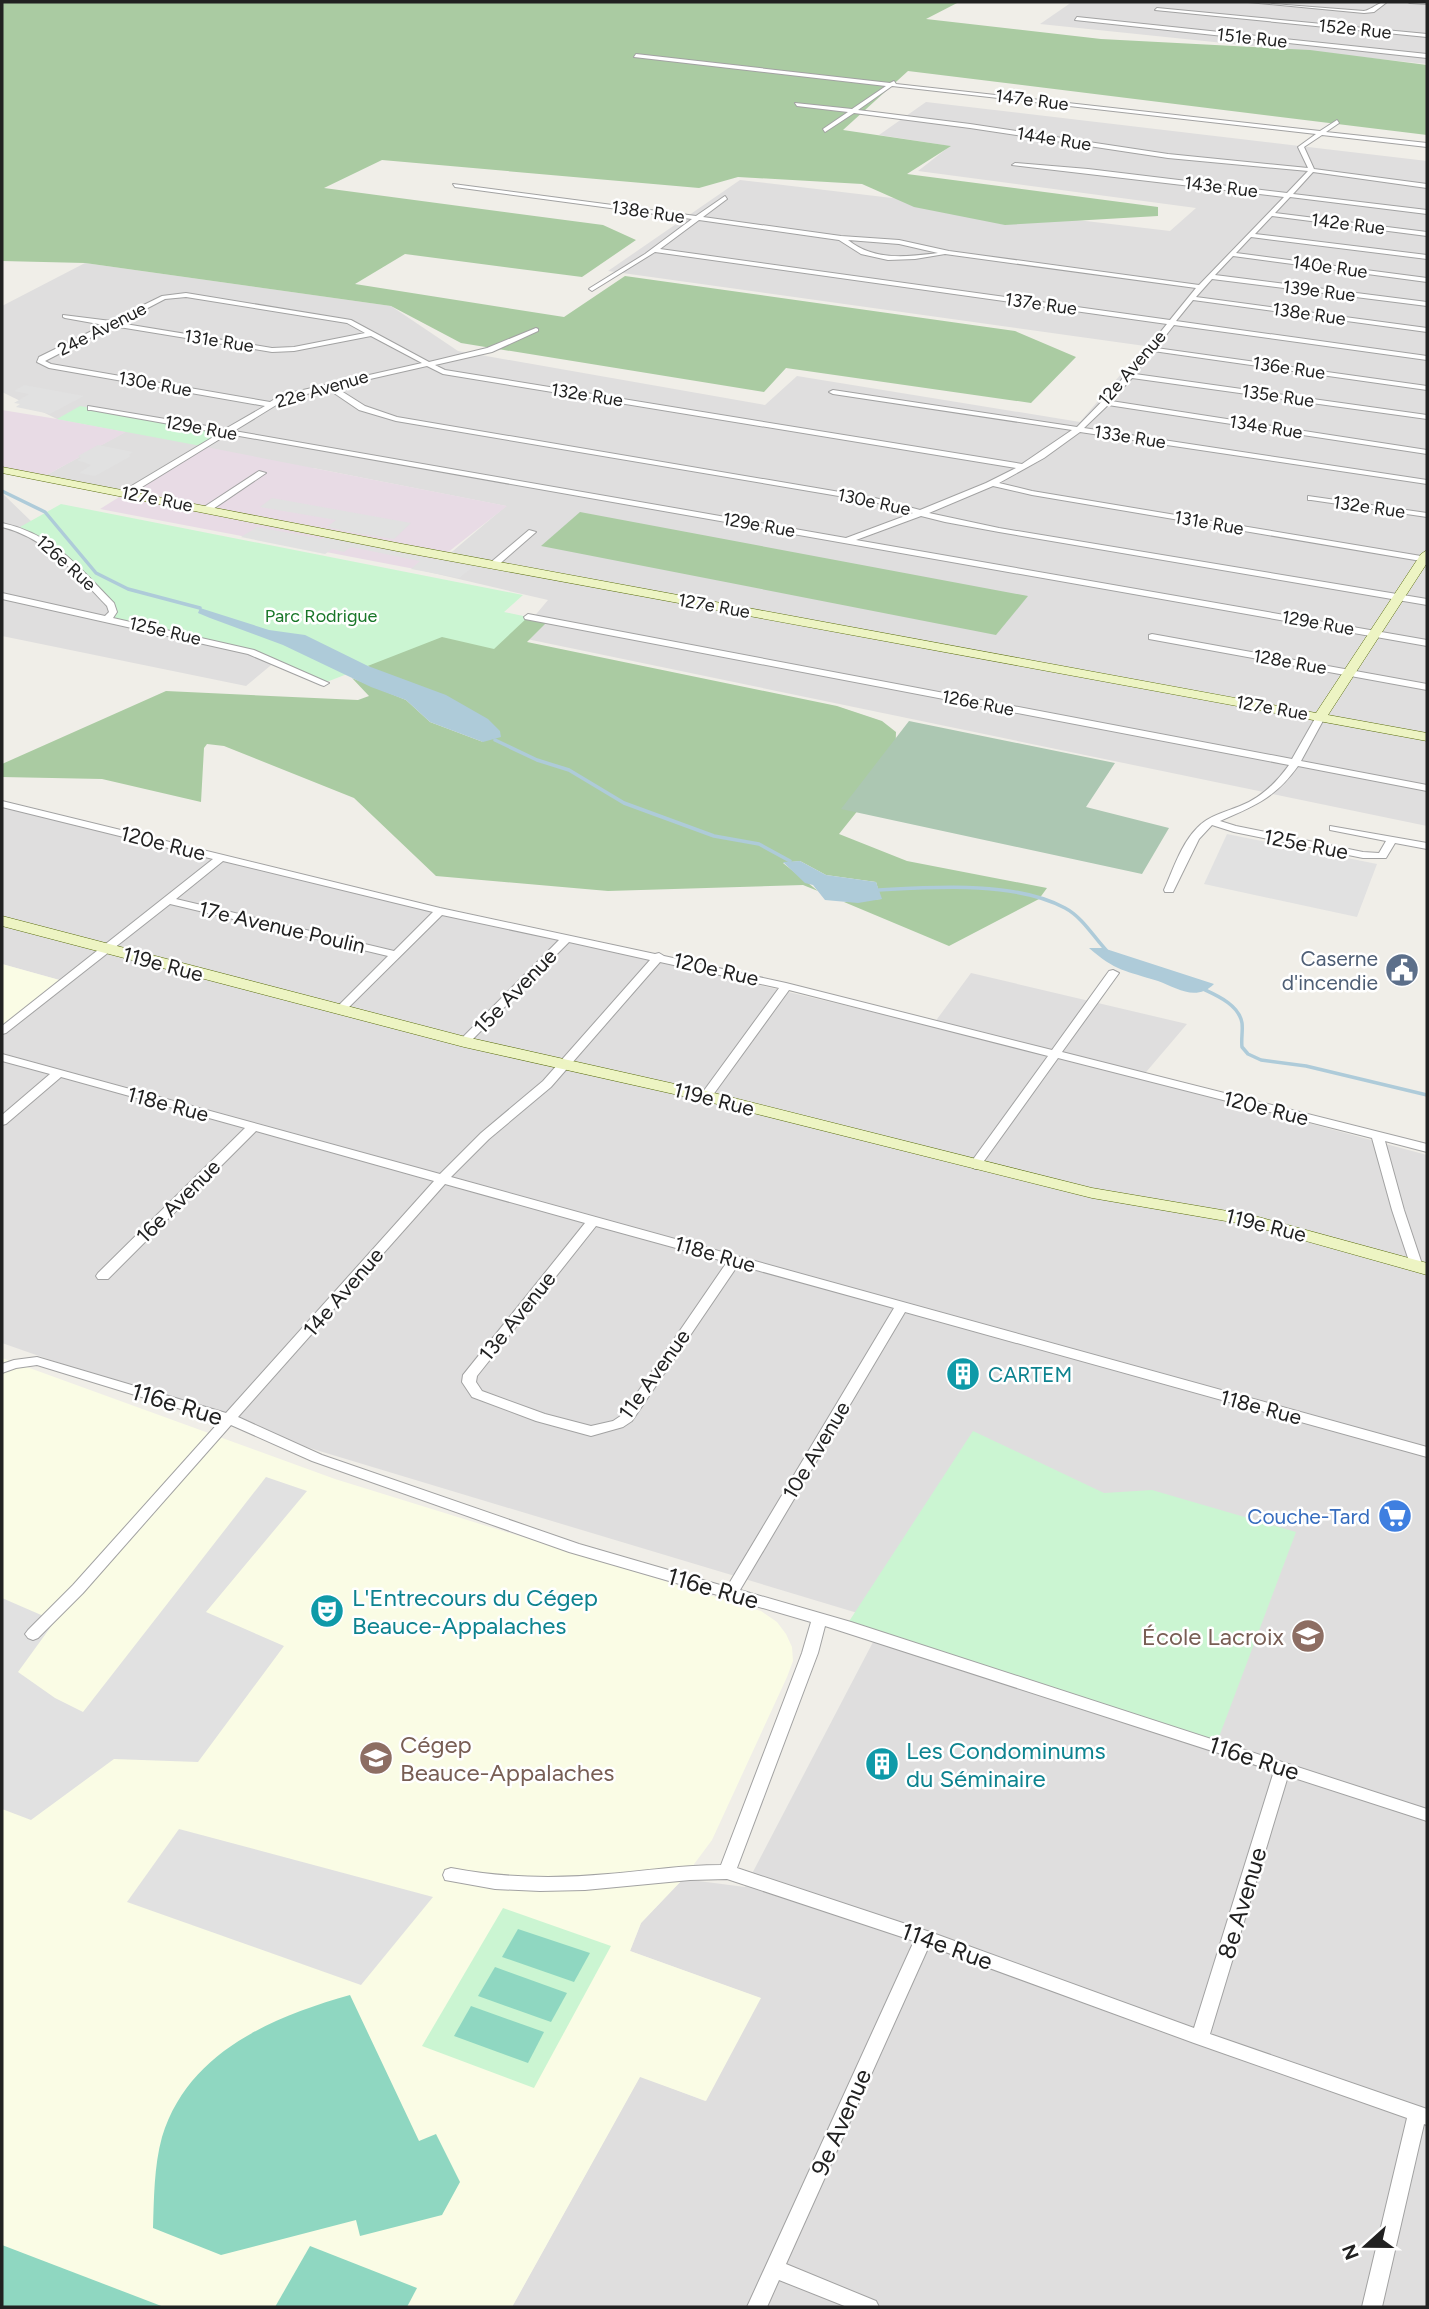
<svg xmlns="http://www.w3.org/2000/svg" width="1429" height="2309" font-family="Figtree,sans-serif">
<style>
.residential{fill:#dfdede}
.industrial{fill:#e8dbe5}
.education{fill:#fafce5}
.forest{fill:#aacba2}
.cemetery{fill:#acc7b2}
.park{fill:#cbf5d2}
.pitch{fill:#8fd7c1}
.parking{fill:#e1e1e1}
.water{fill:#aecbd9}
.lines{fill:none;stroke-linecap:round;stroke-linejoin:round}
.stream{stroke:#aecbd9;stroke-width:3.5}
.street-casing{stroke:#a2a2a2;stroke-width:2}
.secondary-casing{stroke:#5c6f11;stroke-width:1}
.street{fill:#fff;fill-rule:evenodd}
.secondary{fill:#edf4c3;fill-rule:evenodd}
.labels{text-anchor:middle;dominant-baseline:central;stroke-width:5;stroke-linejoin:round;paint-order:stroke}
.far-street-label{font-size:18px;fill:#212121;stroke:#fff}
.far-park-label{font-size:18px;fill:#187628;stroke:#fff}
.street-label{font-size:21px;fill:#212121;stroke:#fff}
.service-label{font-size:21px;fill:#4e5e75;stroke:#fff;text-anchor:end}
.culture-label{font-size:21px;fill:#0d838f;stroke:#fff;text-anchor:start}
.shop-label{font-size:21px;fill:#366cbe;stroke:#fff;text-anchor:end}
.near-street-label{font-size:24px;fill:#212121;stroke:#fff}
.near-culture-label{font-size:24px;fill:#0d838f;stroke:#fff;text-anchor:start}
.near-education-label{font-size:24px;fill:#785e54;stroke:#fff;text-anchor:end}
</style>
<rect width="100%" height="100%" fill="#f0eee8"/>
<!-- residential -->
<g class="residential">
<path d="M1072,2H1427V64L1040,24Z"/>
<path d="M926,102L1427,161V826L517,637L548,600L420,570L447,556L506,506L313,468L126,493L43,477L125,432L57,419L2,392V306L85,263L391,306L458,351L765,405L797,376L1080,422L1145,346L608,271L740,180L1170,231L1196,208L918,171L950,146L879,135Z"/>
<path d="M2,493L125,612L287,652L246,686L2,636Z"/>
<path d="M2,806L932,1026L971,973L1187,1024L1141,1078L1427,1155V2307H512L640,2076L705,2101L760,1998L630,1951L641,1923L683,1879L745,1887L884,1621L253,1431L2,1343V1031L63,981L2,964Z"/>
</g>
<!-- industrial -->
<g class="industrial">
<path d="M2,410L57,419L126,432L43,477L2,470Z"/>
<path d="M201,446L313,468L507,506L447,553L420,570L100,509Z"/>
</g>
<!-- education -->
<g class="education">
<path d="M2,964L63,981L2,1031Z"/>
<path d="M2,1358L335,1479L761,1611L777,1622L786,1634L792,1647L793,1661L787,1677L712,1840L683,1879L641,1923L630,1951L761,1998L706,2101L640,2077L512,2307H2Z"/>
</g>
<!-- forest -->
<g class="forest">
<path d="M2,2H959L926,19L1101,39L1310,50L1427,65V135L908,71L843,130L951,146L907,174L1158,207V216L1005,225L914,207L862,184L738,177L699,188L382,160L324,188L603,225L636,240L582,277L405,254L355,284L564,317L625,276L1015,331L1076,357L1031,403L786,368L764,392L461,343L391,306L85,263L2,261Z"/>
<path d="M580,512L1028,596L996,635L541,546Z"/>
<path d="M132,526L546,623L527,642L837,706L882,721L896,732L895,764L839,834L907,861L1047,888L1039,899L949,946L844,902L881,899L876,882L826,875L800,861L783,863L818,891L803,885L608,891L436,876L354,798L224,746L207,744L204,748L201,802L102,779L2,777V764L166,691L358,700L369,696L352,678L406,700L430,722L483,742L368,666L310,637Z"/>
</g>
<!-- cemetery -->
<path class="cemetery" d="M909,721L1115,763L1086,807L1169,828L1142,874L841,809Z"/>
<!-- park -->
<g class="park">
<path d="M80,406L224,432L201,446L57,419Z"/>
<path d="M61,504L523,595L504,612L528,617L494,649L442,637L324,683L267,658L108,618L113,612C85,582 58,543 20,527Z"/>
<path d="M973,1431L1104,1493L1152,1490L1296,1532L1216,1745L846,1626Z"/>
<path d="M503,1908L611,1946L534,2088L422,2046Z"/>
</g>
<!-- pitch -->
<g class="pitch">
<path d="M518,1929L590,1953L574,1982L502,1957Z"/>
<path d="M495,1967L567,1993L551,2022L478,1996Z"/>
<path d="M350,1995L419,2141L436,2134L460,2182L442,2215L360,2236L356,2220L221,2255L153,2228C154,2198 154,2166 162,2137C188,2052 272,2017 350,1995Z"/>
<path d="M471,2006L544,2032L528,2063L454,2036Z"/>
<path d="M2,2245L164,2307H2Z"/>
<path d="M310,2246L417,2288L407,2307H275Z"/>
</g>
<!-- parking -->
<g class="parking">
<path d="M24,385L84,396L50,414L16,407L20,404L14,403L29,394L14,391Z"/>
<path d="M98,445L133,452L129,455L131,456L95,476L79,473L91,465L77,460L81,458L78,456Z"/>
<path d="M272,498L411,523L394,539L356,533L327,527L336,520L260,507Z"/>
<path d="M257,527L322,539L325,537L473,567L459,578L411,569L420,561L351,547L344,552L332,549L325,554L241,537Z"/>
<path d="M1227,834L1377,864L1357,917L1204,884Z"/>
<path d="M266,1477L307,1491L206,1612L284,1646L198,1762L114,1759L31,1820L2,1809V1598L55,1621L18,1672L55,1698L83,1712Z"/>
<path d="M179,1829L433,1897L361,1985L127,1902Z"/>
</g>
<!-- water -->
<g class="water">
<path d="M200,608L269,630L305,635L368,666L446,695L488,719L500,731L501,737L483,742L430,722L406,700L371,687L283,645L210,618L198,613Z"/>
<path d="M800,861L826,875L876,882L882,899L858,903L825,900L813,885L805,883L783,862Z"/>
<path d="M1089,948H1103L1214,984C1196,1002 1177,988 1158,981C1126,971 1115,971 1089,948Z"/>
</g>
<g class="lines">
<!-- stream -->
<g class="stream">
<path d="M2,491L45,512L96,573L128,589L200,608"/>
<path d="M495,740L537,760L569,770L624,803L714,836L759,844L790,861"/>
<path d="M879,890C934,887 1015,881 1065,908C1082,917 1093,936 1106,950"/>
<path d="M1203,989C1218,996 1239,1005 1242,1023C1243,1031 1241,1039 1242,1047L1248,1054L1261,1060L1306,1066L1427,1095"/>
</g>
<!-- street casing -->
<g class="street-casing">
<g id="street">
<path d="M1248,2L1364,11C1373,9 1379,1 1387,2L1374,12L1364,13Z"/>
<path d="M1408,2H1427V4L1410,3Z"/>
<path d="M1157,8L1427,34V37L1155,10Z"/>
<path d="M1077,17L1427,54V58L1075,20Z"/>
<path d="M636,54L890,83L894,81L896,84L1320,131L1337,120L1339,123L1326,132L1427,143V147L1322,135L1304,147L1314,169L1427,184V188L1313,172L1293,194L1427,210V214L1290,197L1275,213L1427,232V236L1272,216L1255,234L1427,255V259L1251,237L1236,253L1427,278V282L1233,256L1215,275L1427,302V306L1212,279L1196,297L1427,328V332L1193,300L1176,321L1427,356V360L1174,325L1156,348L1427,386V390L1153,351L1135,374L1427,415V419L1132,378L1111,401L1427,450V454L1108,405L1084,428L1427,480V484L1080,432L1044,458L999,483L1032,491L1427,557V562L1032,495L993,486L929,513L999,528L1427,599V605L999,532L945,522L921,516L856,540L1427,640V646L228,434L129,495H123V491L220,433L91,410H88V406L225,429L265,406L49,368L37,362L39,357L104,325L65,318L63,317V315L111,321L162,296L186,293L351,320L429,362L487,348L536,328L538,329V331L492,352L435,365L445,370L1022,464L1072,430L833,394L829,392L833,390L1077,427L1114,389L1167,324L655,252L592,291L589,289L590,288L645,254L692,219L455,187L453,184L696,216L725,196L727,199L703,217L841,236L899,240L949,251L1199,285L1284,197L1012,165L1015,163L1088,169L1287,193L1308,171L1168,158L970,128L854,113L825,132L823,129L848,112L797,106L795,103L852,109L886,86L634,57ZM892,86L1316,134L1298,147L1308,168L1168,154L970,124L858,110ZM699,220L839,240L861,254L888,260L915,259L945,254L1196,288L1170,320L660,249ZM848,240L899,244L938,253C907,257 874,261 848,240ZM186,297L347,323L365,333L294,347L272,348L119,323L165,299ZM113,326L272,352L294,351L371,336L422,363L281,395L270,402L51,364L45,361ZM427,366L443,374L1016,468L986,483L920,510L875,498L397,417L365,406L335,387ZM328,389L359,410L396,421L874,502L913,513L846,538L234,431L286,399Z"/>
<path d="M259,471L266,473L210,511H204V507Z"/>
<path d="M1308,496L1427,513V517L1311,500H1308Z"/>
<path d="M2,523C53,534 79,567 114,603L117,612L113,618L254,650L329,683L324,686L321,685L248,654L2,599V593L105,616L109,612L107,606C76,574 47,538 2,527Z"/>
<path d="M529,530L536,532L496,567H490V563Z"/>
<path d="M528,614L1292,759L1317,715H1323L1325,717L1301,761L1427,785V791L1298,766C1275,798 1255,806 1220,821L1236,826L1363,852L1379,853L1386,841L1330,830V826L1427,843V849L1395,843L1386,858H1363L1234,832L1212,825L1199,839L1173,892H1165L1164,890C1173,870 1181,844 1197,828C1208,816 1225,812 1240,806C1261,798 1276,783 1289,765L525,619L524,617Z"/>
<path d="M1152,634L1427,684V690L1149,639V635Z"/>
<path d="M2,801L440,908L655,954L659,953L664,956L786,983L1052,1050L1109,971L1113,970L1119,973L1062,1052L1427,1144V1152L1385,1141L1404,1210L1423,1267L1417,1271L1411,1267L1392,1210L1372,1138L1058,1058L979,1168L975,1169L969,1165L1048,1056L789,990L710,1099L706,1100L700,1096L779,988L660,962L551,1087L489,1139L451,1177L1427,1447V1457L905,1312L740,1590L851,1622L1427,1809V1821L1288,1776L1210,2034L1427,2109V2125L1424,2124L1382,2307H1362L1407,2118L1194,2043L929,1946L786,2264L876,2301L879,2307H847L779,2280L767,2307H747L914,1941L727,1879L690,1880L585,1890L540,1891L495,1889L445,1880L443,1875L445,1870L451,1868C503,1878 555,1879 608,1874C645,1871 683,1865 721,1865L802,1653L811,1622L569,1552L312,1461L231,1425L83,1593L38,1638L33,1640L28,1638L25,1634L28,1630L73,1585L220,1421L37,1365L16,1368L2,1373V1364L14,1360L37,1357L226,1413L434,1181L256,1131L108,1279H98L96,1276L98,1273L245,1128L61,1077L6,1124L2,1125V1115L50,1074L2,1061V1054L440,1174L481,1133L543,1081L650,960L569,942L468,1044H460L458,1042L460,1040L559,940L442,915L344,1012H336L334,1010L388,956L170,904L6,1033L2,1034V1026L213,859L2,807ZM223,861L433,912L394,951L176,899ZM445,1184L585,1223L463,1375L462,1382L472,1397L536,1421L591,1436L623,1427L632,1421L738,1265L894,1308L727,1587L579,1544L322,1455L238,1417ZM596,1226L727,1262L622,1415L613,1421L591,1426L545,1414L482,1391L476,1382L477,1376ZM825,1626L1274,1771L1194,2028L930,1932L737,1868L818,1653Z"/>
</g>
</g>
<!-- secondary casing -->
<g class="secondary-casing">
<g id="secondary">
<path d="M2,467L402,544L1316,713L1421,554L1427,550V563L1328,715L1427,733V741L402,552L2,473Z"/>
<path d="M2,916L466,1037L706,1091L1092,1188L1251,1215L1427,1263V1275L1249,1225L1092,1198L705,1101L464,1047L2,926Z"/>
</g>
</g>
<!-- street -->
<use href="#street" class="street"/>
<!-- secondary -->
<use href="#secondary" class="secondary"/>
</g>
<!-- icons -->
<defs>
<g id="civic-disc" transform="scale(1.75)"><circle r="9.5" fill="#5c6f8a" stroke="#fff"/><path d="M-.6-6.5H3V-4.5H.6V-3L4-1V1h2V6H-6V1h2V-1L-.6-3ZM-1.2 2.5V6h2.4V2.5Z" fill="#fff"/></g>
<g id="building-disc" transform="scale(1.75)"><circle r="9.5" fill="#0f9aa8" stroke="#fff"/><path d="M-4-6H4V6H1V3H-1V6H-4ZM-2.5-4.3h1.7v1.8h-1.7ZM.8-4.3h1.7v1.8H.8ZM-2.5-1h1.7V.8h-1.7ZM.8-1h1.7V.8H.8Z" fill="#fff"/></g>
<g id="supermarket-disc" transform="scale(1.75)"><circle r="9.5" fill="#3f7fe0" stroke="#fff"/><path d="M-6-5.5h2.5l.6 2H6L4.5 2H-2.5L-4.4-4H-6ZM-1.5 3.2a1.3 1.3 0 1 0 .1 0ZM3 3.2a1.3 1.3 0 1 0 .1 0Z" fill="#fff"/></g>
<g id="theatre-disc" transform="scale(1.75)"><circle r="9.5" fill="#0f9aa8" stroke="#fff"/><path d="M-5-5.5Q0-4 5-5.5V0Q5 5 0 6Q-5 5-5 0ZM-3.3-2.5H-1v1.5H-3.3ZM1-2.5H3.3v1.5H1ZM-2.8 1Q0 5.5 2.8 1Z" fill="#fff"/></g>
<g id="school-disc" transform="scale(1.75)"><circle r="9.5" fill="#8d6e63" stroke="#fff"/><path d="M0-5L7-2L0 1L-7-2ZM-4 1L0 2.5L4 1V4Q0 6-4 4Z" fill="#fff"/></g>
<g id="university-disc" transform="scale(1.75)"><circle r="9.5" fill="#8d6e63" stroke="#fff"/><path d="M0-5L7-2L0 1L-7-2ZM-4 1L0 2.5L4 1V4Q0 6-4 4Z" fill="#fff"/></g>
</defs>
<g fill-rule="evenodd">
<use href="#civic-disc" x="1402" y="970"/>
<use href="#building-disc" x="963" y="1374"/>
<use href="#supermarket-disc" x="1395" y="1516"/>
<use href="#theatre-disc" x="327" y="1611"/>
<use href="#school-disc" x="1308" y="1636"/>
<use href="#university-disc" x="376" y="1758"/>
<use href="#building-disc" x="882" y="1764"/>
</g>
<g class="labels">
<!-- far-street labels -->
<g class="far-street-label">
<text transform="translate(1355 29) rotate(6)">152e Rue</text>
<text transform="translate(1252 38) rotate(6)">151e Rue</text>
<text transform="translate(1032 100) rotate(7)">147e Rue</text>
<text transform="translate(1054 139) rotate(9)">144e Rue</text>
<text transform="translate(1221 187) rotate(7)">143e Rue</text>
<text transform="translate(648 212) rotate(8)">138e Rue</text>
<text transform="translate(1348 224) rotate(7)">142e Rue</text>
<text transform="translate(1330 267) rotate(8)">140e Rue</text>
<text transform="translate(1319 291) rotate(7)">139e Rue</text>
<text transform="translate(1041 304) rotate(8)">137e Rue</text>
<text transform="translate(1309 314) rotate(8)">138e Rue</text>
<text transform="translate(102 329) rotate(-27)">24e Avenue</text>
<text transform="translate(219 341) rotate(9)">131e Rue</text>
<text transform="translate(1132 368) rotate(-49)">12e Avenue</text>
<text transform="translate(1289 368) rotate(8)">136e Rue</text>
<text transform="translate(155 384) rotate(10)">130e Rue</text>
<text transform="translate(322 389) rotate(-16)">22e Avenue</text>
<text transform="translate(587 395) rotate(9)">132e Rue</text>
<text transform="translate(1278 396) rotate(8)">135e Rue</text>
<text transform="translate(1266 427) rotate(9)">134e Rue</text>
<text transform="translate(201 428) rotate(10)">129e Rue</text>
<text transform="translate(1130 437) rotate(9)">133e Rue</text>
<text transform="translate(157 499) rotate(11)">127e Rue</text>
<text transform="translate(874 502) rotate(12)">130e Rue</text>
<text transform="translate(1369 507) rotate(8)">132e Rue</text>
<text transform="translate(1209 523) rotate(10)">131e Rue</text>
<text transform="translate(759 525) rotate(10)">129e Rue</text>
<text transform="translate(66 563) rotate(42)">126e Rue</text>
<text transform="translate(714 606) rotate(10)">127e Rue</text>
<text transform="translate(1318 623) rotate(10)">129e Rue</text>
<text transform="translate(165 631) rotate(13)">125e Rue</text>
<text transform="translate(1290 662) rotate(10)">128e Rue</text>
<text transform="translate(978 703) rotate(11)">126e Rue</text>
<text transform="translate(1272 708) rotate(10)">127e Rue</text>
</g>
<!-- far-park labels -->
<g class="far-park-label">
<text x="321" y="616">Parc Rodrigue</text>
</g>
<!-- street labels -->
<g class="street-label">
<text transform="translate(163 843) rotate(14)">120e Rue</text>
<text transform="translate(1306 844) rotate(11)">125e Rue</text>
<text transform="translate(282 927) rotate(13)">17e Avenue Poulin</text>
<text transform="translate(163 964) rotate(15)">119e Rue</text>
<text transform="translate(716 969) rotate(13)">120e Rue</text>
<text transform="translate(515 991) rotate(-46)">15e Avenue</text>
<text transform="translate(714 1099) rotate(14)">119e Rue</text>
<text transform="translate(168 1104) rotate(15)">118e Rue</text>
<text transform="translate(1266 1108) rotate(14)">120e Rue</text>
<text transform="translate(178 1201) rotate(-45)">16e Avenue</text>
<text transform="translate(1266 1225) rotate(14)">119e Rue</text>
<text transform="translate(715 1254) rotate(16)">118e Rue</text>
<text transform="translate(343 1292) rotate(-49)">14e Avenue</text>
<text transform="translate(517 1316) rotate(-51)">13e Avenue</text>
<text transform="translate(654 1374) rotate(-54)">11e Avenue</text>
<text transform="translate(1261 1407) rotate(15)">118e Rue</text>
<text transform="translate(816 1450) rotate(-59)">10e Avenue</text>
</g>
<!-- service labels -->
<g class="service-label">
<text x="1378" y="958">Caserne<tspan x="1378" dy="24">d'incendie</tspan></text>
</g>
<!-- culture labels -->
<g class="culture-label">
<text x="988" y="1374">CARTEM</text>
</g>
<!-- shop labels -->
<g class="shop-label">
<text x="1370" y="1516">Couche-Tard</text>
</g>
<!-- near-street labels -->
<g class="near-street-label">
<text transform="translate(177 1404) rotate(17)">116e Rue</text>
<text transform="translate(713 1588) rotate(16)">116e Rue</text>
<text transform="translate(1254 1758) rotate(18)">116e Rue</text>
<text transform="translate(1242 1903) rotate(-73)">8e Avenue</text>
<text transform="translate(947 1946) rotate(20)">114e Rue</text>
<text transform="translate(841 2122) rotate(-66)">9e Avenue</text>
</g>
<!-- near-culture labels -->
<g class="near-culture-label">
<text x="352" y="1597">L'Entrecours du Cégep<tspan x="352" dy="28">Beauce-Appalaches</tspan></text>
<text x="906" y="1750">Les Condominums<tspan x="906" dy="28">du Séminaire</tspan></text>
</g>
<!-- near-education labels -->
<g class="near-education-label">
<text x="1284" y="1636">École Lacroix</text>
<text x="400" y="1744" text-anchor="start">Cégep<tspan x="400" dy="28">Beauce-Appalaches</tspan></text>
</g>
</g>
<!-- border -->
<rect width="1429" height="2309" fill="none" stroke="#212121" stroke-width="7"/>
<!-- north arrow -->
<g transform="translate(1366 2246) rotate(249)" stroke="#ffffff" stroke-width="5" paint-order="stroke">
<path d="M0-5L12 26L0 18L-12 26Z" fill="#212121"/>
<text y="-10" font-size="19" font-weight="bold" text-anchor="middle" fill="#212121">N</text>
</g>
</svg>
